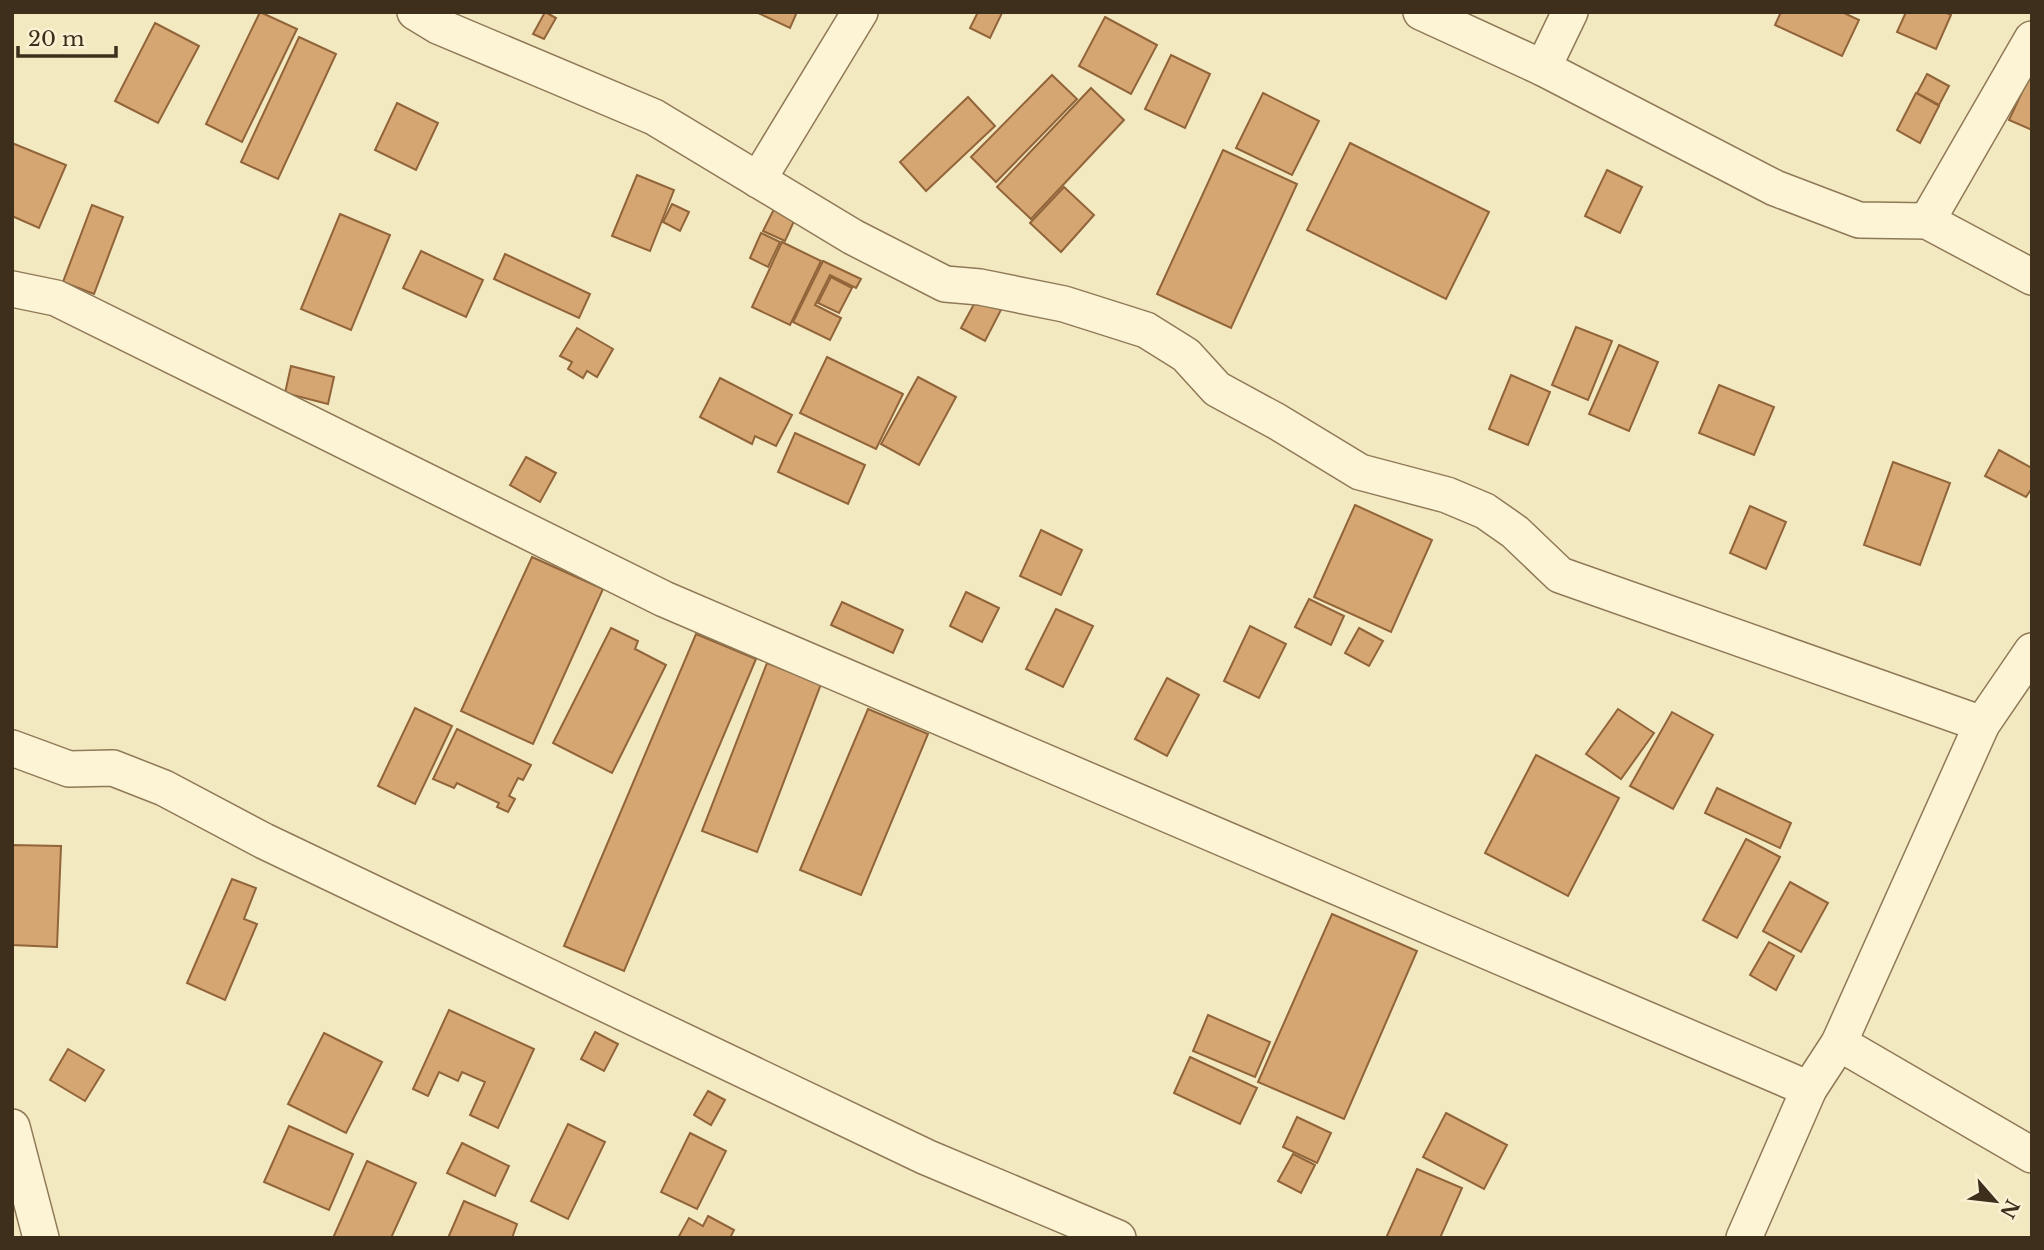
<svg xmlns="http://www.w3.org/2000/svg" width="2044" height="1250" font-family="'Libre Baskerville',serif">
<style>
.building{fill:#d5a572;stroke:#916439;stroke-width:2}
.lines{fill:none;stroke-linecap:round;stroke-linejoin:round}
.minor-casing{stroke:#8f7956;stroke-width:38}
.minor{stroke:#fcf4d5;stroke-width:35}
</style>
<rect width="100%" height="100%" fill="#f3e9c1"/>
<!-- building -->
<g class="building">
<path d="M260,12L297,29L242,142L206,124Z"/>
<path d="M545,12L556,18L544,39L533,34Z"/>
<path d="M756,12H797L790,28Z"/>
<path d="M978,12L1002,13L990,38L970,28Z"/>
<path d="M1781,12H1842L1859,20L1842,56L1775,25Z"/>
<path d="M1906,12H1945L1951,15L1936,49L1897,32Z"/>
<path d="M1105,17L1157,45L1131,94L1079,66Z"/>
<path d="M155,23L199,46L158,123L115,101Z"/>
<path d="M299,37L336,54L278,179L241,162Z"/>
<path d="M1171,55L1210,74L1185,128L1145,109Z"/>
<path d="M1927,74L1949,86L1939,105L1917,93Z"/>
<path d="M1052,75L1077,99L996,182L971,157Z"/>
<path d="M2029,77L2032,78V130L2009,120Z"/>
<path d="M1091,88L1124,120L1031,219L997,187Z"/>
<path d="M1263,93L1319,121L1292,175L1236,148Z"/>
<path d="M1916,93L1939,106L1920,143L1897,130Z"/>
<path d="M968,97L995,126L926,191L900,162Z"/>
<path d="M397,103L438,123L416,170L375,150Z"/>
<path d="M12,143L66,165L39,228L12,216Z"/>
<path d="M1350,143L1489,212L1446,299L1307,230Z"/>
<path d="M1223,150L1297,184L1231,328L1157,294Z"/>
<path d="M1607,170L1642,187L1620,233L1585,216Z"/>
<path d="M637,175L674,190L650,251L612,236Z"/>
<path d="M1064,187L1094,215L1061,252L1030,223Z"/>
<path d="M672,204L689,212L680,231L663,222Z"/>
<path d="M92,205L123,217L94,294L63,282Z"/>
<path d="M774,209L795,219L785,241L763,231Z"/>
<path d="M340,214L390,235L351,330L301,309Z"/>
<path d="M761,233L780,242L768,267L750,258Z"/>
<path d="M782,242L821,261L790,325L752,307Z"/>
<path d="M421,251L483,280L466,317L403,288Z"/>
<path d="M505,254L590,294L579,318L494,279Z"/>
<path d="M823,261L861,279L856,288L830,275L815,305L841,318L830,340L793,322Z"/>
<path d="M831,277L852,288L839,313L818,303Z"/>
<path d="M980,293L1003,306L985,341L961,328Z"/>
<path d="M1576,327L1612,341L1588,400L1552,385Z"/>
<path d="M577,328L613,349L597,377L587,371L583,378L568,369L572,362L560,356Z"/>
<path d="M1619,345L1658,362L1629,431L1589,414Z"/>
<path d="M827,357L903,394L876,449L800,413Z"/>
<path d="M291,366L334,377L328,404L285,393Z"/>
<path d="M1511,375L1550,392L1528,445L1489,429Z"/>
<path d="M918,377L956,397L919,465L881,444Z"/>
<path d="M720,378L792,415L776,446L755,436L752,444L700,417Z"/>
<path d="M1719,385L1774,407L1754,455L1699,433Z"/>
<path d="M795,433L865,465L848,504L778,472Z"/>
<path d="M1999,450L2032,468V488L2026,497L1985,476Z"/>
<path d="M526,457L556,473L540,502L510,485Z"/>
<path d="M1893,462L1950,483L1920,565L1864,545Z"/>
<path d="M1355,505L1432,540L1391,632L1314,597Z"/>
<path d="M1750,506L1786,522L1766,569L1730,553Z"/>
<path d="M1041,530L1082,550L1061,595L1020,576Z"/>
<path d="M532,557L603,589L533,744L461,711Z"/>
<path d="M966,592L999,608L982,642L950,626Z"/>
<path d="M1309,599L1344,616L1331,645L1295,627Z"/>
<path d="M842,602L903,630L893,653L831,625Z"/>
<path d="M1056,609L1093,626L1063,687L1026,669Z"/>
<path d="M1250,626L1286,644L1259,698L1224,681Z"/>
<path d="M611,628L638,641L635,649L666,665L612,773L553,743Z"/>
<path d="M1359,628L1383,641L1369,666L1345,653Z"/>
<path d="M696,634L756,659L624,971L564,946Z"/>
<path d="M767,663L821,684L757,852L702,831Z"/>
<path d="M1167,678L1199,695L1167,756L1135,739Z"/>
<path d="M415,708L452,726L415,804L378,786Z"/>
<path d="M868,709L928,734L861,895L800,870Z"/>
<path d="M1618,709L1654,733L1621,779L1586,754Z"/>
<path d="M1672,712L1713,735L1673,809L1630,786Z"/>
<path d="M457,729L531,765L523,780L518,778L509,796L515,799L508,812L497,807L499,803L457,783L454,788L433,779Z"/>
<path d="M1536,755L1619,798L1568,896L1485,853Z"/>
<path d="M1717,788L1791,823L1780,848L1705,813Z"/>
<path d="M1746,839L1780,857L1737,938L1703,920Z"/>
<path d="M12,845L61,846L57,947L12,945Z"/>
<path d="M232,879L256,888L244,919L257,924L225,1000L187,983Z"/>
<path d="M1790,882L1828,903L1801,952L1763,931Z"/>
<path d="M1332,914L1417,951L1344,1119L1258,1082Z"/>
<path d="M1769,942L1794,956L1776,990L1750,975Z"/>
<path d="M449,1010L534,1049L498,1128L470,1115L485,1082L462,1072L458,1081L439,1072L428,1096L413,1089Z"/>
<path d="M1208,1015L1270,1042L1255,1077L1193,1051Z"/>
<path d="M595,1032L618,1044L604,1071L581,1059Z"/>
<path d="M324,1033L382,1062L346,1133L288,1104Z"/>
<path d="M68,1049L104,1070L85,1101L50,1080Z"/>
<path d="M1190,1057L1257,1088L1240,1124L1174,1093Z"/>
<path d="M708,1091L725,1100L711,1125L694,1115Z"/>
<path d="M1446,1113L1507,1145L1484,1189L1423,1157Z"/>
<path d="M1297,1117L1331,1133L1317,1163L1283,1147Z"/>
<path d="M568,1124L605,1142L568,1219L531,1201Z"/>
<path d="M289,1126L353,1154L329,1210L264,1182Z"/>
<path d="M690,1133L726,1151L697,1209L661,1192Z"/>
<path d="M462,1143L509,1166L495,1196L447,1173Z"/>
<path d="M1293,1154L1315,1165L1301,1193L1278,1181Z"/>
<path d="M367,1161L416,1183L391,1238H333Z"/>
<path d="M1417,1169L1462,1188L1440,1238H1386Z"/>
<path d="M464,1201L517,1224L512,1238H448Z"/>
<path d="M708,1216L734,1230L730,1238H678L689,1218L703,1226Z"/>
</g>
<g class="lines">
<!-- minor casing -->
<g class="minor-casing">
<g id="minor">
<path d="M415,12L438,26L654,117L853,237L945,284L980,287L1064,304L1146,330L1186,355L1217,389L1276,421L1360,472L1447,495L1485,511L1515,532L1560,575L1982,724"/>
<path d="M1421,12L1543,68L1775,188L1859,220L1927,221L2032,277"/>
<path d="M1543,68L1570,12"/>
<path d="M758,180L860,12"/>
<path d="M1927,221L2032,39"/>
<path d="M12,289L56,298L664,599L1809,1089"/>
<path d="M12,748L69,769L113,768L164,788L264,841L926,1157L1118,1238"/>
<path d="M1839,1043L2032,1155"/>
<path d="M12,1127L41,1238"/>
<path d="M1744,1238L1809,1089L1839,1043L1982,724L2032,651"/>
</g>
</g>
<!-- minor -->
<use href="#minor" class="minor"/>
</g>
<!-- border -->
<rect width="2044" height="1250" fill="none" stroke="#3d2f1c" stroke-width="28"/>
<!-- north arrow -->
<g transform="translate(1995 1201) rotate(118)" stroke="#f9f1d2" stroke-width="5" paint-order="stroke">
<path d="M0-5L12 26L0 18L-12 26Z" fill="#3d2f1c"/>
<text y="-10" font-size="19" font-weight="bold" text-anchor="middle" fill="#3d2f1c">N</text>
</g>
<!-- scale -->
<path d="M18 46v10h98v-10" fill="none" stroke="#3d2f1c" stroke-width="3.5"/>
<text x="28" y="46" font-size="21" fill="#3d2f1c" stroke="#f9f1d2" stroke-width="5" paint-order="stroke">20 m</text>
</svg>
